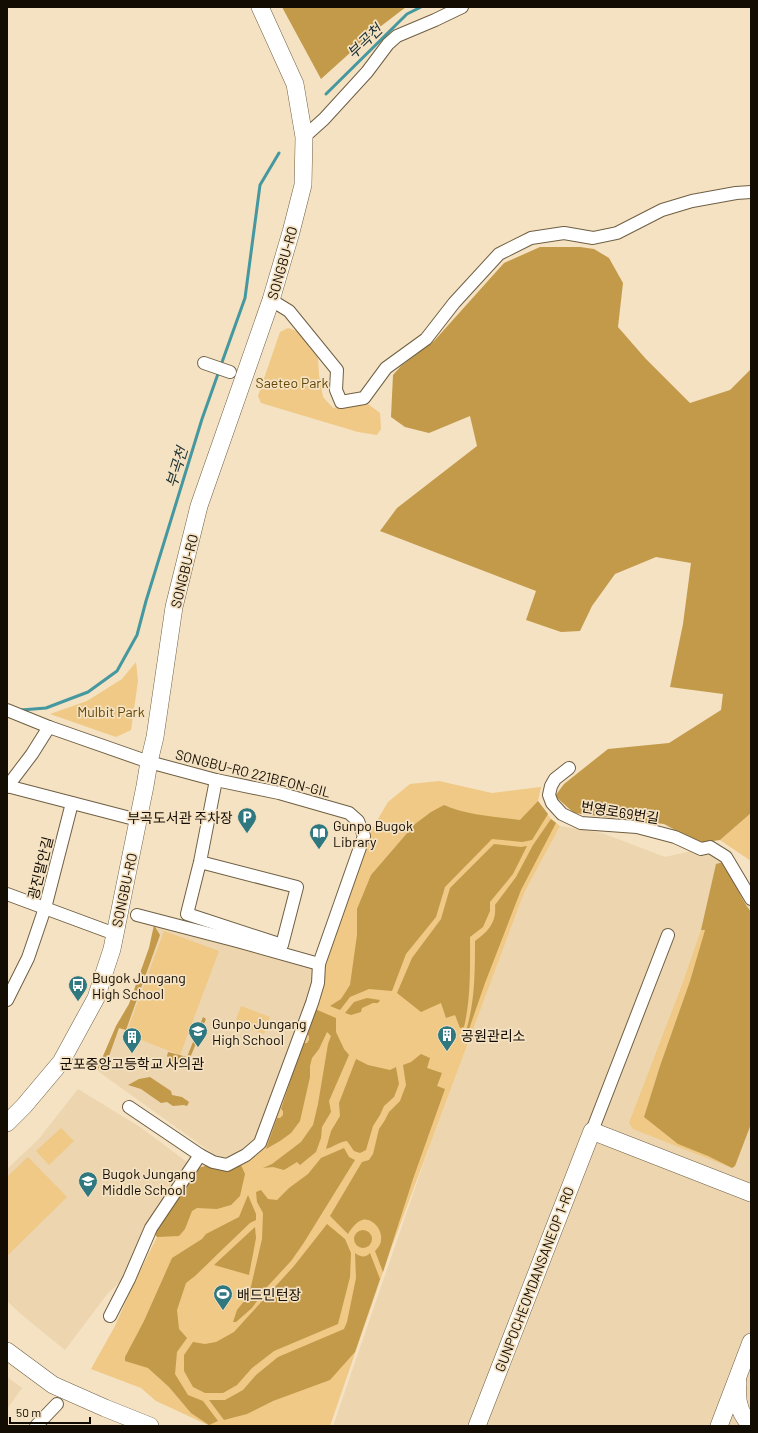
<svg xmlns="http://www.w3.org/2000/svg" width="758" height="1433" font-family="Barlow,'Noto Sans KR',sans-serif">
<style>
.built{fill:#ecd5af}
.green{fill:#efc985}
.forest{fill:#c3994a}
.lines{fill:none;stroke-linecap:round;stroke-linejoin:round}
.stream{stroke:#45989f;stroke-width:3}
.street-casing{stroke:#6f5f43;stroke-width:14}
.secondary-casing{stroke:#6f5f43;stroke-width:18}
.street{stroke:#fff;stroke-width:12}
.secondary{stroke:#fff;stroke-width:17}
.labels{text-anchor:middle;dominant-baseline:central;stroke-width:3.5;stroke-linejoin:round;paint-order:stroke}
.street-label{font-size:14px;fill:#130c03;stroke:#f4e2c2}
.park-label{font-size:14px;fill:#634605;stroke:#f4e2c2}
.poi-label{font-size:14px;fill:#130c03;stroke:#f4e2c2;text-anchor:start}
.water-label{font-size:15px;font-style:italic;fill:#1b3033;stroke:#f4e2c2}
</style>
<rect width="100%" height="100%" fill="#f4e2c2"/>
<!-- built -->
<g class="built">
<path d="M560,826L602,833L665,857L710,847L726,857L751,903V1426H333L431,1142L524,893Z"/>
<path d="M154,925L312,968L313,979L309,992L254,1142L236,1155L227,1159L215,1155L106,1077L97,1070L116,1026L129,1004L149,948Z"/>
<path d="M78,1089L140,1127L191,1165L122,1280L108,1293L65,1350L22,1315L7,1301V1169L38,1140Z"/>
<path d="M7,1377L22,1388L7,1409Z"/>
</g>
<!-- green -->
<g class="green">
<path d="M288,328L297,331L318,358L319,375L323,397L333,408L351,404H368L380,413L381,429L377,435L358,432L261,403L258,396L280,332Z"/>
<path d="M136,662L138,681L131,730L116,737L50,714L87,701L122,679Z"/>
<path d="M439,781L492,793L541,787L538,801L551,819L560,826L524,893L391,1249L330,1426H210L156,1401L141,1388L91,1369L115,1326L134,1283L157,1237L154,1233L157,1224L200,1167L241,1165L250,1156L264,1146L271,1133L308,1028L321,972L353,876L371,831L388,802L410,784Z"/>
<path d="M751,813V861L720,840Z"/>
<path d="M701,930H705L690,981L660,1066L644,1117L708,1156L732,1168L633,1129L629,1123L682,985Z"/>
<path d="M164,931L219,951L180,1055L126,1034Z"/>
<path d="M241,1006L270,1017L264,1034L235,1023Z"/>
<path d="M61,1128L74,1141L49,1165L36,1151Z"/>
<path d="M28,1157L67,1197L7,1256V1177Z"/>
</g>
<!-- forest -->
<g class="forest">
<path d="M282,7H406L372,33L321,79Z"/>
<path d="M540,247H580L594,249L609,258L623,283L618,327L645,358L690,403L730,390L751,369V813L720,840L699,843L664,824L574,813L555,796L564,784L608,749L669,743L721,710L723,694L670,687L683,624L691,563L656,557L615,574L592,606L580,631L561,632L526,620L536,591L380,531L397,508L477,446L470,416L429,433L405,427L391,417L393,375L401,366L434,341L504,263Z"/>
<path d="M538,801L548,814L532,840L522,842L492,839L445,887L436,917L406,954L392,991L369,989L350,997L340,1010L330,1006L341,999L350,985L357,935V909L371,875L415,824L431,812L444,805C466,815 497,817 520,820Z"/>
<path d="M551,819L556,823L521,890L485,983L468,1032L466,1031C475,1002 475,971 475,941C488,932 497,922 495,905L516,877L533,845Z"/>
<path d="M494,844L521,847L527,846L513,874L490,902V911L483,927L470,937C470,967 471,998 464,1027L460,1028L455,1015L446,1018L441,1003L421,1012L397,993L412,958L441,919L450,888Z"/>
<path d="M723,862C734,878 739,897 751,912V1124L735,1166L732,1168L708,1156L678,1144L644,1117L660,1066L690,981L705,930H701L716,864Z"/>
<path d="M154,925L160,935L126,1030L119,1028L109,1056L97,1070L116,1026L129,1004L149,948Z"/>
<path d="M367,998L380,1000L378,1003H373L362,1008L361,1012L351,1015L345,1013L354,1002Z"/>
<path d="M315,1009L336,1018V1032L344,1049L349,1055L329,1101L331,1112L322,1127L321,1138L316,1152L300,1165L297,1162L284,1170L273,1167L263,1168L272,1164L301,1142L313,1125L318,1104L328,1044L331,1036L327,1032L319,1049L312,1058L310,1066V1077L300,1121L291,1133L280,1141L266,1149L277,1118H280L283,1115V1111L281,1109L303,1043H307L309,1040V1036L306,1033Z"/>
<path d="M203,1017L206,1019L190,1058H187L186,1062C179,1066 172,1062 167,1056L168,1052L187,1057Z"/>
<path d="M421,1054L430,1058L427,1068L442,1073L437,1086L445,1089L413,1179L383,1272L375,1251C378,1248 381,1244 381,1240C383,1230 372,1217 362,1220C356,1222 351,1229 348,1234L330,1216L362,1162L369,1160L373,1154L379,1129L385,1120L389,1112L400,1101L406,1085L403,1065L411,1062Z"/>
<path d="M356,1059L368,1065L390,1070L396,1067L399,1084L394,1097L384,1106L380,1115L373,1126L366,1150L360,1153L354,1151L347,1141C338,1142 334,1147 326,1149L331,1131L340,1116L339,1103Z"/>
<path d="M150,1077L171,1091L172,1095L182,1097L189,1102L187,1106L184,1105L173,1106L167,1102L161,1103L141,1089L128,1085L139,1079Z"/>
<path d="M344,1148L349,1157L355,1160L303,1244L291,1261L267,1287L252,1308L236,1322H233L237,1310L249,1295L262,1239L263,1213L257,1202L256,1192L261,1190L268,1199L277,1200L289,1188L308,1174L321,1158Z"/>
<path d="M209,1165H241L245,1174L240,1196L231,1205L217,1209L197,1208L192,1211L185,1229L179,1236L157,1237L154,1233L178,1194C188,1191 184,1190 187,1183C191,1172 198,1167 209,1165Z"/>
<path d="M248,1195L256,1214V1220L250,1223L226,1246L195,1276L186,1283L177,1310L179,1329L187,1338L177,1352L175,1374L188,1395L203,1401L218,1421L209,1425L191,1413L169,1387L148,1368L125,1361V1357L144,1321L172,1258L202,1239L206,1234L239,1217Z"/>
<path d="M327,1224L345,1239L351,1253L350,1277L338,1324L274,1351L252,1368L237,1385L223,1393H205L193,1387L184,1371V1355L193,1342L205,1344L216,1342L234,1332L294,1266Z"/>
<path d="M255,1227L256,1238L249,1275L214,1265Z"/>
<circle cx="363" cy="1239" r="9"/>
<path d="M355,1253C360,1257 366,1258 370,1253L380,1279L355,1352L330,1380L273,1401L247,1414L224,1420L209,1400H225L243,1390L256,1375L278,1357L344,1329L347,1322L356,1278Z"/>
</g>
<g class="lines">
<!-- stream -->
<g class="stream">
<path d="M326,94L407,14L421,7"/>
<path d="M221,365L245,298L260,185L279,153"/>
<path d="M21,710L46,708L88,692L117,671L137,635L146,601L202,419L219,371"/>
</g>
<!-- street casing -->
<g class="street-casing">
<g id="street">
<path d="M304,137L324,119L367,72L388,44L397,36L435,20L462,7"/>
<path d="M271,300L289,311L337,370L336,390L341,402L364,398L386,368L426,339L454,303L499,254L531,238L564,233L593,238L617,233L662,210L692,201L736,193L751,192"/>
<path d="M204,363L230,372"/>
<path d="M7,710L49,727L149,762L216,780L279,793L349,813L358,821L364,836L319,964L318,983L312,1003L260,1143L246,1155L227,1165L213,1162L200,1155L129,1107"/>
<path d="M569,768L555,779L551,786L549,795L552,803L562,814L581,823L637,827L675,837L701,849L710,847L726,857L751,899"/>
<path d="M7,786L138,820"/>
<path d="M7,787L32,754L49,727"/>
<path d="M200,862L297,887L282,945L187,914L200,862L216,780"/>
<path d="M7,894L115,934"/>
<path d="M137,915L237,941L319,964"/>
<path d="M7,1000L28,958L45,908L72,803"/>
<path d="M592,1131L668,935"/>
<path d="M110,1316L129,1279L151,1228L200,1155"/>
<path d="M36,1426L57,1404"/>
</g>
</g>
<!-- secondary casing -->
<g class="secondary-casing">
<g id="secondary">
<path d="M7,1123L24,1106L61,1062L96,998L112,949L145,786L149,762L155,737L174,607L199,506L271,300L291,232L303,185L304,137L295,84L260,7"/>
<path d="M7,1351L53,1385L105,1408L150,1426"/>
<path d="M738,1383C736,1399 739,1414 751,1425"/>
<path d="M477,1426L592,1131L751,1193"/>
<path d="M719,1426L751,1342"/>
</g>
</g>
<!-- street -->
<use href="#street" class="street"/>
<!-- secondary -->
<use href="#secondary" class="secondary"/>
</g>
<!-- icons -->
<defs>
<g id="parking-pin" transform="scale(1)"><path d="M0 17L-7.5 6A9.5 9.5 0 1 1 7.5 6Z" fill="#307880" stroke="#f4e2c2"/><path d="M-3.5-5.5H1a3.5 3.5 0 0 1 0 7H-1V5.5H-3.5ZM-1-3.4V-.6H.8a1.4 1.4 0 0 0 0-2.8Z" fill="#fff"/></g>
<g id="library-pin" transform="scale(1)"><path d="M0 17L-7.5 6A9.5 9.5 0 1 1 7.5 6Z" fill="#307880" stroke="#f4e2c2"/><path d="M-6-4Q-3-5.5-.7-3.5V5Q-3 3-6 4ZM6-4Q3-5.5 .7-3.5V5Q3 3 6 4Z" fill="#fff"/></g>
<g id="bus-pin" transform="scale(1)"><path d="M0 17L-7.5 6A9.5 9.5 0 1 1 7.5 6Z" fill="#307880" stroke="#f4e2c2"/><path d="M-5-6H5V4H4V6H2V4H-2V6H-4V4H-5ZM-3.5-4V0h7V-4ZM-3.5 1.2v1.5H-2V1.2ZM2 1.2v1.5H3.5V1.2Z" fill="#fff"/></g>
<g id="school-pin" transform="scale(1)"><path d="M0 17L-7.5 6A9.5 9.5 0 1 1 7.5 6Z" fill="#307880" stroke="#f4e2c2"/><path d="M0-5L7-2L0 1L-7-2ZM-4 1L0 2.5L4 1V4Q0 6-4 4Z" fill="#fff"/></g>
<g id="building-pin" transform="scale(1)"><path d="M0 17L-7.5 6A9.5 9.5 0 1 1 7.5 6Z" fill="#307880" stroke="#f4e2c2"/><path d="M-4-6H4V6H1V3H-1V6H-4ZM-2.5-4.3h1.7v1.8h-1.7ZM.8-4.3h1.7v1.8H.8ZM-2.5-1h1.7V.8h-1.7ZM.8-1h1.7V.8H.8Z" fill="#fff"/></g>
<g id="stadium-pin" transform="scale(1)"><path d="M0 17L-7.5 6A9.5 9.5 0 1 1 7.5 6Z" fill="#307880" stroke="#f4e2c2"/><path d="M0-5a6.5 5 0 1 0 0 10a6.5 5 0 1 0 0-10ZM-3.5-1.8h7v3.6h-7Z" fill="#fff"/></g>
</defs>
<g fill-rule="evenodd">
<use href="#parking-pin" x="247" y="817"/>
<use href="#library-pin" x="319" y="833"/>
<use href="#bus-pin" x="78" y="985"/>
<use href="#school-pin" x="198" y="1031"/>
<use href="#building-pin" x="447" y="1035"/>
<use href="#building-pin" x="132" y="1037"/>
<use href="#school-pin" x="88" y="1181"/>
<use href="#stadium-pin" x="223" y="1294"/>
</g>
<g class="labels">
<!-- street labels -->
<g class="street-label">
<text transform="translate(282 263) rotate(-74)">SONGBU-RO</text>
<text transform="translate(184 571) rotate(-76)">SONGBU-RO</text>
<text transform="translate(253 773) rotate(14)">SONGBU-RO 221BEON-GIL</text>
<text transform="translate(620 812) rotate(9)">번영로69번길</text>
<text transform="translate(40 868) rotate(-76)">광진말안길</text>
<text transform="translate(124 890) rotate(-78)">SONGBU-RO</text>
<text transform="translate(534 1279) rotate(-69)">GUNPOCHEOMDANSANEOP 1-RO</text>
</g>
<!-- park labels -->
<g class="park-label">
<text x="292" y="382">Saeteo Park</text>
<text x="111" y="711">Mulbit Park</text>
</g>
<!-- poi labels -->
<g class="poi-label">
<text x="233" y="817" text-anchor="end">부곡도서관 주차장</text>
<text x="333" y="825">Gunpo Bugok<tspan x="333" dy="16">Library</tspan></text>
<text x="92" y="977">Bugok Jungang<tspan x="92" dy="16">High School</tspan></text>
<text x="212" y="1023">Gunpo Jungang<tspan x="212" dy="16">High School</tspan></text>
<text x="461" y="1035">공원관리소</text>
<text x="132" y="1063" text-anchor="middle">군포중앙고등학교 사의관</text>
<text x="102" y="1173">Bugok Jungang<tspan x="102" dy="16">Middle School</tspan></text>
<text x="237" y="1294">배드민턴장</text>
</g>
<!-- water labels -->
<g class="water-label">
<text transform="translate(364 41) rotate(-44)">부곡천</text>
<text transform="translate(176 467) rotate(-73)">부곡천</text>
</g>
</g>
<!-- border -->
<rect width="758" height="1433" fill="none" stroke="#130c03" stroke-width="16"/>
<!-- scale -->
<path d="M10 1417v6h80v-6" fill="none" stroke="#130c03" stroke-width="2"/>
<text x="16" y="1417" font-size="12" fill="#130c03" stroke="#f4e2c2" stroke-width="3" paint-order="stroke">50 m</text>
</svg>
